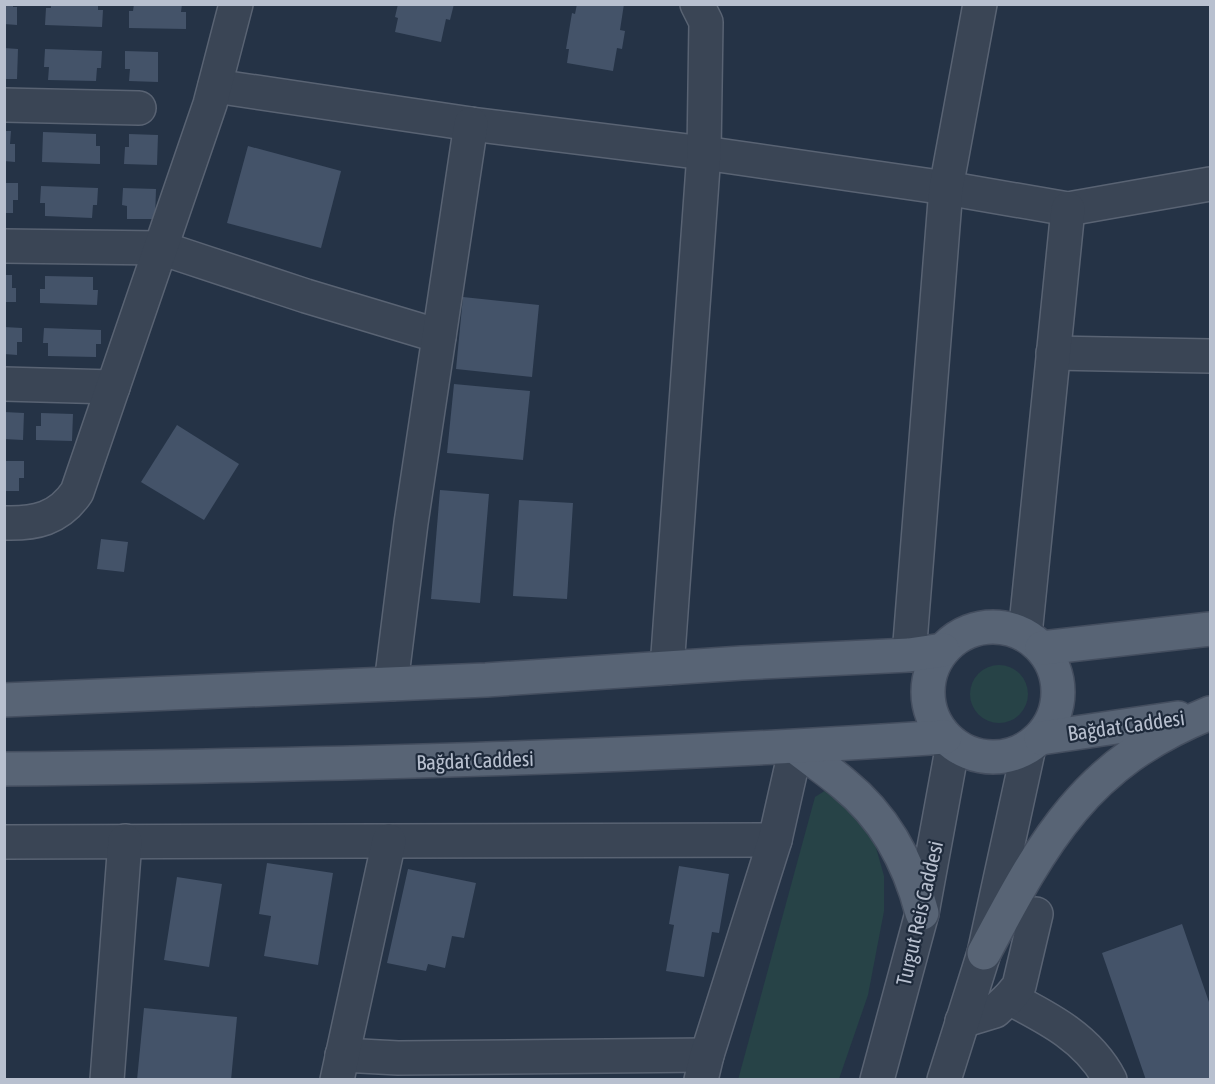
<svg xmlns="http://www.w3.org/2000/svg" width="1215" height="1084" font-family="'Asap Condensed',sans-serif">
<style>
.green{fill:#274347}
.building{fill:#445369}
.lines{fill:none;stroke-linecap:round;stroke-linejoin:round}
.minor-casing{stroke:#596373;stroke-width:36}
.major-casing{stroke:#444e5f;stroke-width:36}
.minor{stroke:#3a4555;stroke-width:33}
.major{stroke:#586475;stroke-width:33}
.labels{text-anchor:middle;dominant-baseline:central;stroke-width:4.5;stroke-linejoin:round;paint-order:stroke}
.street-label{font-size:21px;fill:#b8c0cf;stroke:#1e2a3b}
</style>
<rect width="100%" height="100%" fill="#253346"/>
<!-- green -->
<g class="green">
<circle cx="999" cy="694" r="29"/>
<path d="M826,790L855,810L871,830L884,876V911L868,995L839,1079L738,1080L815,797Z"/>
</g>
<!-- building -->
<g class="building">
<path d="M4,4H13V7H17V25L4,24Z"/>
<path d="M51,4H98V10H103L102,27L45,25L46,8H51Z"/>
<path d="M134,4H182L181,12H186V29L129,28V11H133Z"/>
<path d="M398,4H454L450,20L446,19L441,42L395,32L398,18L395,17Z"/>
<path d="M577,4H624L620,30L625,31L622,49L617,48L613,71L567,63L569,49H566L572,13L575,14Z"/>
<path d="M4,48L18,49L17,79H4Z"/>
<path d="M45,49L102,51L101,68H97L96,81L48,80L49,67H44Z"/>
<path d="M125,51L158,52V82L129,81L130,69H125Z"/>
<path d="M4,131H11L10,144H15V162L4,161Z"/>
<path d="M43,132L96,134V146H100V164L42,162Z"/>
<path d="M129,134L158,135L157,165L124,164L125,147H129Z"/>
<path d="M248,146L341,171L321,248L227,223Z"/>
<path d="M4,183H18V200H13V213H4Z"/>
<path d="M41,186L98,188L97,205H93L92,218L45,216V203H40Z"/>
<path d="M123,188L156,189L155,219H127V206L122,205Z"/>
<path d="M4,275H12V288H16V302H4Z"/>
<path d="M45,276L93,277V290H98L97,305L40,303V289H45Z"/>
<path d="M463,297L539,305L532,377L456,369Z"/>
<path d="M4,327L22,328V342H17V355L4,354Z"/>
<path d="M44,328L101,330V344H96V357L48,356V343H43Z"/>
<path d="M454,384L530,391L523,460L447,453Z"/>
<path d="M4,412L24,413L23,440L4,439Z"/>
<path d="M41,413L73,414L72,441L36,440V426H41Z"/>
<path d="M177,425L239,464L204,520L141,482Z"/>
<path d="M4,461H24V478H19V491H4Z"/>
<path d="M440,490L489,494L480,603L431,599Z"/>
<path d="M519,500L573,503L567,599L513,596Z"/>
<path d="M101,539L128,542L124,572L97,569Z"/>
<path d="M267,863L333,873L318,965L264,956L271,916L259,914Z"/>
<path d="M679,866L729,874L719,933L712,932L704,977L666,971L674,925L669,924Z"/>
<path d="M408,869L476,883L464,938L452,936L445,968L428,964L426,971L387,963Z"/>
<path d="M177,877L222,884L209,967L164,960Z"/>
<path d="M1182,924L1210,1005V1080H1146L1102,953Z"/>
<path d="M144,1008L237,1017L231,1080H137Z"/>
</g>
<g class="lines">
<!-- minor casing -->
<g class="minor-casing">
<g id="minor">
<path d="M215,86L471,124L704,153L946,188L1068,209L1210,184"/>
<path d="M4,105L139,108"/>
<path d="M4,246L161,248L306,296L439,336"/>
<path d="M1053,353L1210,356"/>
<path d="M4,384L113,387"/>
<path d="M4,523C35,524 59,519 77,492L210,104L236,4"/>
<path d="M1025,635L1068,209"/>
<path d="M909,655L946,188L980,4"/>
<path d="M667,668L704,153L706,22L697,4"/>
<path d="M391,684L411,523L471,124"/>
<path d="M4,842L775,840"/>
<path d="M1009,998C1048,1018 1089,1039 1110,1080"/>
<path d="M962,1021L995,1011L1009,998L1019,986L1036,914"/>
<path d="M342,1055L398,1058L707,1055"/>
<path d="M107,1080L125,841"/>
<path d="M337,1080L389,841"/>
<path d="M701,1080L707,1055L775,840L796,747"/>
<path d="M877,1080L922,913L953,744"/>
<path d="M944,1080L984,953L1029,747"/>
</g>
</g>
<!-- major casing -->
<g class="major-casing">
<g id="major">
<circle cx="993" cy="692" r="65"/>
<path d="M1042,648L1210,629"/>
<path d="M4,700L486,680L742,663L909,655L943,650"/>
<path d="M1041,738L1178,718"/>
<path d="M796,747C812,760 829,771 844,784C886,818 909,862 922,913"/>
<path d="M4,769C318,765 632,758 945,737"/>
<path d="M984,953C1044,840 1085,763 1210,713"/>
</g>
</g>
<!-- minor -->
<use href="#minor" class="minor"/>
<!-- major -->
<use href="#major" class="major"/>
</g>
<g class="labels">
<!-- street labels -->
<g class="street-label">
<text transform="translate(1126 725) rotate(-8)">Bağdat Caddesi</text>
<text transform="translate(475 760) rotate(-2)">Bağdat Caddesi</text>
<text transform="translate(919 913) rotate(-77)">Turgut Reis Caddesi</text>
</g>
</g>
<!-- border -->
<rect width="1215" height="1084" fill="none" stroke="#b8c0cf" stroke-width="12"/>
</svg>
